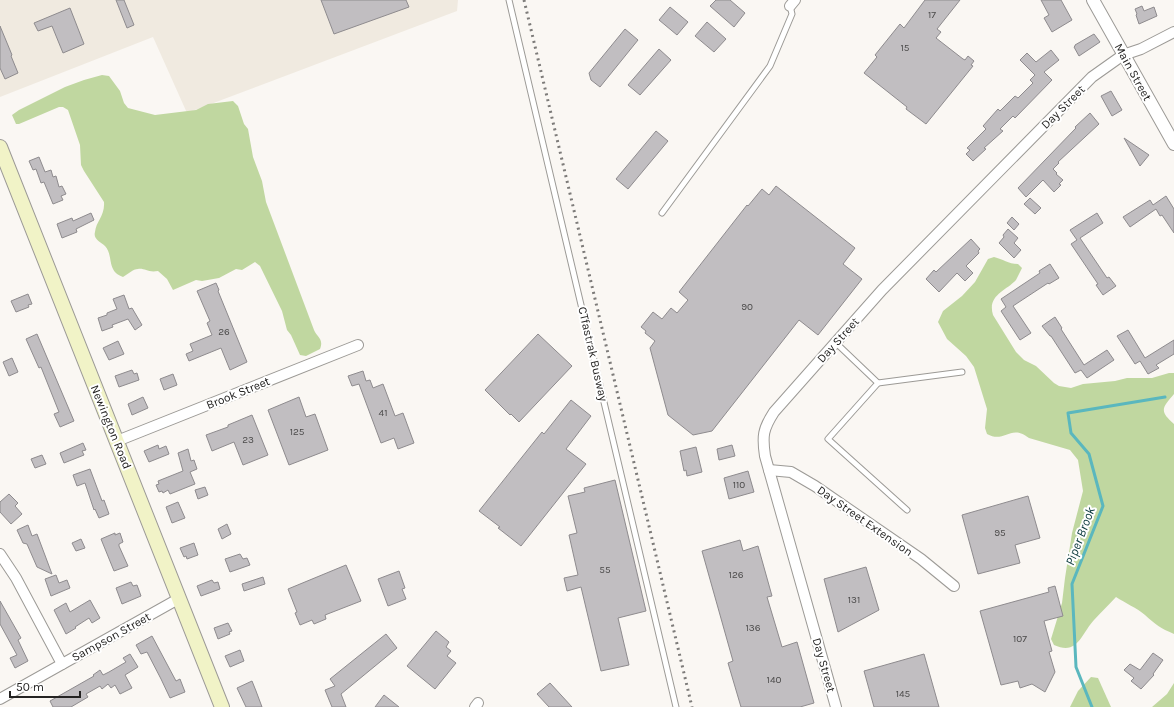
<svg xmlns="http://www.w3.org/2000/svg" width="1174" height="707" font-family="Karla,sans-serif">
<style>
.built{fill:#f0eae0}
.green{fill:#c0d7a0}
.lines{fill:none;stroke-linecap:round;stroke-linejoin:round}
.stream{stroke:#5ab7be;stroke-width:3}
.building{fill:#c1bec1;stroke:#8e8b8e}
.service-casing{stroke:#9c9a96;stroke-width:7}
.minor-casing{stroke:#9c9a96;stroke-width:12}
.tertiary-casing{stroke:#9c9a96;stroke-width:14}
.secondary-casing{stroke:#9c9a96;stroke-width:16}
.service{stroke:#fff;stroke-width:5}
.minor{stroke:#fff;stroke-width:10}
.tertiary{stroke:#fff;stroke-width:12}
.secondary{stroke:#f1f3c7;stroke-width:14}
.rail{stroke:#7d7b79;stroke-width:3;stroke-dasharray:2 4;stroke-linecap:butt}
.labels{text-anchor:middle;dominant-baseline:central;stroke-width:4;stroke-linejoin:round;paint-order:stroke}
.number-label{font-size:10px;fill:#4b4a4a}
.street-label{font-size:12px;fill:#242322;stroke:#fff}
.water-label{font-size:13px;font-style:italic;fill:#08373a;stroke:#fff}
</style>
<rect width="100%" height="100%" fill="#faf7f3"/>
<!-- built -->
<path class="built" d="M0,0H458L457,11L187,113L153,37L0,97Z"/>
<!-- green -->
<g class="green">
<path d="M102,75L109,76L120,91L124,103L128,108L155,115L196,110L208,104L233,101L238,106L244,124L248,129L253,157L262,181L266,202L314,330C317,337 324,339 320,349L306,356L300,355L291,335L287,330L282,311L260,266L255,262L242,270L236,269L219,278L202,281L196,280L173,290L167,279L158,271C148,273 145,268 138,269C133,269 128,274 123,277C106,271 114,256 105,246C100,242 93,239 95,232C96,221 105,216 104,202L84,171L81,165L80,145L68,110L63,107H59L19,124H16L12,115L19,110L65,87L84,80Z"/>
<path d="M994,257C1003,259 1008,264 1018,264L1022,268C1020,272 1018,276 1016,280C1006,291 987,295 993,315L1016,352L1024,360L1036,366L1054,383L1059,386L1071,388L1083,384L1115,381L1127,378H1152L1169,373H1174V394C1162,408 1159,411 1174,424V634C1160,628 1156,625 1145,615C1137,608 1125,603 1116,597C1109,605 1101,612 1094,620C1081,634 1078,656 1054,645L1051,639L1062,603L1065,578L1072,533L1083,491L1078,460L1070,450L1029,438C1010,423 1005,444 987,434L985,428L987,409L974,367L966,356L947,339L938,322L943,311L962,296L975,282L988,259Z"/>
<path d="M1091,677L1098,678L1111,707H1070L1078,691Z"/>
<path d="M1174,683V707H1152L1167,694Z"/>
</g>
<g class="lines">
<!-- stream -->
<path class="stream" d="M1092,707L1076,667L1072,584L1103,506L1089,454L1071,433L1068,413L1165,397"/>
</g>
<!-- building -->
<g class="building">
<path d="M116,0H124L134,25L127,28Z"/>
<path d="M321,0H406L409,7L334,34Z"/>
<path d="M716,0H730L745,13L734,27L710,6Z"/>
<path d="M925,0H960L937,29L941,32L936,38L963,59L965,60L968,56L974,61L971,65L973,66L926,124L906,109L907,107L864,73L877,57L875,55L900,24L904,28Z"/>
<path d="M1041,0H1061L1072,20L1052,32L1044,18L1049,15Z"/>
<path d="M1142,6L1144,11L1154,7L1157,16L1139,24L1136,15L1137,14L1135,9Z"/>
<path d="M670,7L688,22L677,35L659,20Z"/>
<path d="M70,8L84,44L63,53L52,26L38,31L34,23Z"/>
<path d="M707,22L726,39L714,52L695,36Z"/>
<path d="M0,26L12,55L11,56L18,73L5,79L0,68Z"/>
<path d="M625,29L638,40L600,87L591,80L589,73Z"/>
<path d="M1094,34L1100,42L1079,56L1074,47L1075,46V45Z"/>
<path d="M659,49L671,60L640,95L628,85Z"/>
<path d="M1051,50L1059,60L1044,72L1052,80L1015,118L1013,116L1000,129L1003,131L984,148L986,149L973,161L966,154L970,150L967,148L986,129L983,126L998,109L1000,111L1015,96L1018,98L1033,83L1030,80L1035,75L1020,60L1027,53L1036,62Z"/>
<path d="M1111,91L1122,110L1112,116L1101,96Z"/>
<path d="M1090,113L1099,124L1058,162L1059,163L1053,169L1057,173L1056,174L1063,180L1059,184L1061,185L1054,192L1043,180L1026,197L1018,188L1076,128L1075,127Z"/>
<path d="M656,131L668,141L628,189L616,179Z"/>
<path d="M1124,138L1149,155L1140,166Z"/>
<path d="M39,157L45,172L51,170L53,177L56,176L59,187L62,186L66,194L61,196L63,200L53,204L44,182L41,183L36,169L33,170L29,161Z"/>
<path d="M776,186L855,248L843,264L862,279L818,335L799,320L712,431L693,435L668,415L650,348L655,341L645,333L646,331L641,327L653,312L662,319L671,308L677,313L688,300L679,292L747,205L748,206L762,189L769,195Z"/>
<path d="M1166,196L1174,209V233L1162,215L1160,216L1156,209L1130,227L1123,217L1150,200L1153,205Z"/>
<path d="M1030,198L1041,208L1035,214L1024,204Z"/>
<path d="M91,213L94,220L76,229L77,232L62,238L57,224L72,218L73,221Z"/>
<path d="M1097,213L1103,223L1080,238L1107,278L1109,277L1116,286L1103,295L1096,285L1098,284L1071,244L1077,240L1070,230Z"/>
<path d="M1012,217L1019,224L1014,230L1007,223Z"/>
<path d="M1008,229L1018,238L1014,243L1021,250L1014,258L999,243L1004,237L1003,235Z"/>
<path d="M971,239L980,249L978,251L979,253L966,266L973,273L965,281L957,273L939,292L926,279L934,270L936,272Z"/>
<path d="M1050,264L1059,278L1049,284L1048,283L1013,306L1031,333L1020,340L1001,311L1006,307L1001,299L1040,273L1039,271Z"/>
<path d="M216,283L219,290L218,291L247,362L230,370L221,348L189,361L186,354L193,351L190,344L212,335L207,323L210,321L197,291Z"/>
<path d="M28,294L32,304L28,305L29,307L16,312L11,301Z"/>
<path d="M124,295L129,309L132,308L142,325L135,330L128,319L112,325L113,327L102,331L98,318L107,315V313L117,309L113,299Z"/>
<path d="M1055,317L1062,328L1061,329L1084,365L1107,350L1114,360L1087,378L1081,370L1075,373L1051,336H1050L1042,326Z"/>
<path d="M1128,330L1145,358L1174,340V354L1156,365L1159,368L1148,374L1140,361L1135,364L1117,336Z"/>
<path d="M37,334L74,421L60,427L54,414L59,412L41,367L39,368L26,339Z"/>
<path d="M538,334L572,366L519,422L511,414L510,415L485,390Z"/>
<path d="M118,341L124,354L109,360L103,348Z"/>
<path d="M12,358L18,372L9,376L3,362Z"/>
<path d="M132,370L134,374L137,373L139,380L119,387L115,376Z"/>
<path d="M363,371L366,381L370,380L373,388L383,384L395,416L403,413L414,443L398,449L394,438L381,443L359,384L352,386L348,376Z"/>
<path d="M173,374L177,385L164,390L160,379Z"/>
<path d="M143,397L148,408L132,415L128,404Z"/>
<path d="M299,397L306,417L315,414L328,450L289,465L268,410Z"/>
<path d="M571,400L591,416L566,449L586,464L521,546L498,528L500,527L479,511L542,432L544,434Z"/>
<path d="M252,415L268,455L243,465L234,442L212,451L206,435L228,427V425Z"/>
<path d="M83,443L86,450L82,451L84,455L64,463L60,453Z"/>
<path d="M158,445L159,449L166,446L169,454L149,462L144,451Z"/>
<path d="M732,445L735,456L719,460L717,449Z"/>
<path d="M696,447L702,472L687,476L686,470L684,471L680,451Z"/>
<path d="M188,449L191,461L194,460L197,469L190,472L195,484L170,494L168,490L163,493L162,491L159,492L156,485L159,484L158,481L183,471L178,453Z"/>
<path d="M42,455L46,464L35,468L31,459Z"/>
<path d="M90,469L102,501L104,500L109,514L99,518L95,509L94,510L85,483L77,486L73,475Z"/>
<path d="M748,471L754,492L729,499L724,478Z"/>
<path d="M615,480L646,611L618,618L629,665L601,671L581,587L567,591L564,578L578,575L569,535L577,533L568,496L585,492L584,488Z"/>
<path d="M205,487L208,495L198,499L195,490Z"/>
<path d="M9,494L18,503L15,506L22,514L11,524L0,512V502Z"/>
<path d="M1028,496L1040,538L1015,545L1020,563L978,574L962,515Z"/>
<path d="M178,502L185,518L172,523L166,507Z"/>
<path d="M227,524L231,534L222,539L218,529Z"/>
<path d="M28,525L32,536L37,534L52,574L37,567L27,544L23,543L17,530Z"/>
<path d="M115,533V535L120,533L123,542L119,544V546L128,566L114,571L101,539Z"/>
<path d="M81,539L85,548L76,551L72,543Z"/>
<path d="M740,540L743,551L758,546L772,596L767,597L782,647L797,642L814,703L800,707H741L728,663L733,661L702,551Z"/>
<path d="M194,543L198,555L187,559L186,556L184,557L180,548Z"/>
<path d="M240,554L243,559L247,558L250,565L230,572L225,559Z"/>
<path d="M346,565L361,601L325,615L326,619L314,624L312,620L300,625L295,613L297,612L288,589Z"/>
<path d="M866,567L879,610L838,632L824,579Z"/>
<path d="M399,571L405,588L402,589L406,599L388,606L378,579Z"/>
<path d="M56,575L59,583L67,580L70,588L51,596L45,579Z"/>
<path d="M263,577L265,584L244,591L242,584Z"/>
<path d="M212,580L214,583L218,582L220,589L201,596L197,586Z"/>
<path d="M131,582L133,586L137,585L141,596L122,604L116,588Z"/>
<path d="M1055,586L1063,616L1044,621L1052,651L1049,652L1055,672L1045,692L1032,684L1020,688L1018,681L1001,685L980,611L1049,592L1048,588Z"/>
<path d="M90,600L100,618L92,623L89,618L75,627L76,628L66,634L54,610L66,603L70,612Z"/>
<path d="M0,601L21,638L18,640L28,661L15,668L10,658L17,655L0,624Z"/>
<path d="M228,623L232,631L229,632L230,634L218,639L214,628Z"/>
<path d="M436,631L449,642L446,647L451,651L447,656L456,663L435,689L407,666Z"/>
<path d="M386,634L397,648L341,694L346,707H332L325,690L335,686L330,679Z"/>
<path d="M152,636L176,681L180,679L185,692L170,698L161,679L147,652L141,654L136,645Z"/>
<path d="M240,650L244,661L230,667L225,656Z"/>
<path d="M1153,653L1163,660L1153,674L1154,675L1141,689L1131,681L1134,678L1124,670L1130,664L1140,670Z"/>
<path d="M130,654L138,667L125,675L132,688L120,694L115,685L111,688L108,684L102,689L100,686L86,694L88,697L71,707H53L50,701L94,676L93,675L100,670L103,675L109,672L126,662L123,658Z"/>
<path d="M924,654L939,707H874L864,671Z"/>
<path d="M252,681L256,691L262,707H246L237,688Z"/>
<path d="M550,683L572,707H549L537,694Z"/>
<path d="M384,695L399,707H375Z"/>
</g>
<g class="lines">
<!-- service casing -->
<g class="service-casing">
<g id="service">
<path d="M509,0L676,707"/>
<path d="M662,213L770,66L792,14L790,6"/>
<path d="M835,342L878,383L828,439L907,510"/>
<path d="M878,383L962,372"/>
</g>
</g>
<!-- minor casing -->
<g class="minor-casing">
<g id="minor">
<path d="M790,6L795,0"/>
<path d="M117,441L358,345"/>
<path d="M769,470L791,472L815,486L921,559L954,586"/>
<path d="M0,554L16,578L62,664"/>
<path d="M0,699L180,598"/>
<path d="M475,707L478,703"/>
<path d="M836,707L765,456C762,436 763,429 774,412L882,290L1092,77L1123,55L1141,49L1174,32"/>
</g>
</g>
<!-- tertiary casing -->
<g class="tertiary-casing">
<path id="tertiary" d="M1093,0L1174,144"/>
</g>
<!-- secondary casing -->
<g class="secondary-casing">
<path id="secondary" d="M0,147L222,707"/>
</g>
<!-- service -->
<use href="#service" class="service"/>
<!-- minor -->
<use href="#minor" class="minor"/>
<!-- tertiary -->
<use href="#tertiary" class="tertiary"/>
<!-- secondary -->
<use href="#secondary" class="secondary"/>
<!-- rail -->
<path class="rail" d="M524,0L692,707"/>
</g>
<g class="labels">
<!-- number labels -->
<g class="number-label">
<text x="932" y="15">17</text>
<text x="905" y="48">15</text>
<text x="747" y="307">90</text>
<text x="224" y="332">26</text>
<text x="383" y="413">41</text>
<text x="297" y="432">125</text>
<text x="248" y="440">23</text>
<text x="739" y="485">110</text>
<text x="1000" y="533">95</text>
<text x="605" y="570">55</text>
<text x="736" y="575">126</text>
<text x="854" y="600">131</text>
<text x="753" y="628">136</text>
<text x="1020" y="639">107</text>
<text x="774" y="680">140</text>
<text x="903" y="694">145</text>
</g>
<!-- street labels -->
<g class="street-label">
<text transform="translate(1133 72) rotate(61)">Main Street</text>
<text transform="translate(1063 107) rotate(-45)">Day Street</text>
<text transform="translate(838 340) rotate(-48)">Day Street</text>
<text transform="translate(593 354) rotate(77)">CTfastrak Busway</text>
<text transform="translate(238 393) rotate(-22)">Brook Street</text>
<text transform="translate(111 427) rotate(68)">Newington Road</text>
<text transform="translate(865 521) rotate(35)">Day Street Extension</text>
<text transform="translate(111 637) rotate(-29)">Sampson Street</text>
<text transform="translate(824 665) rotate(74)">Day Street</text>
</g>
<!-- water labels -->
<g class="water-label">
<text transform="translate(1080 536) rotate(-69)">Piper Brook</text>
</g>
</g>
<!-- scale -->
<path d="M10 691v6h70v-6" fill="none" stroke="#242322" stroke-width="2"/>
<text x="16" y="691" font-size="12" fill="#242322" stroke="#ffffff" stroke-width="3" paint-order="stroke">50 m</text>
</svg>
